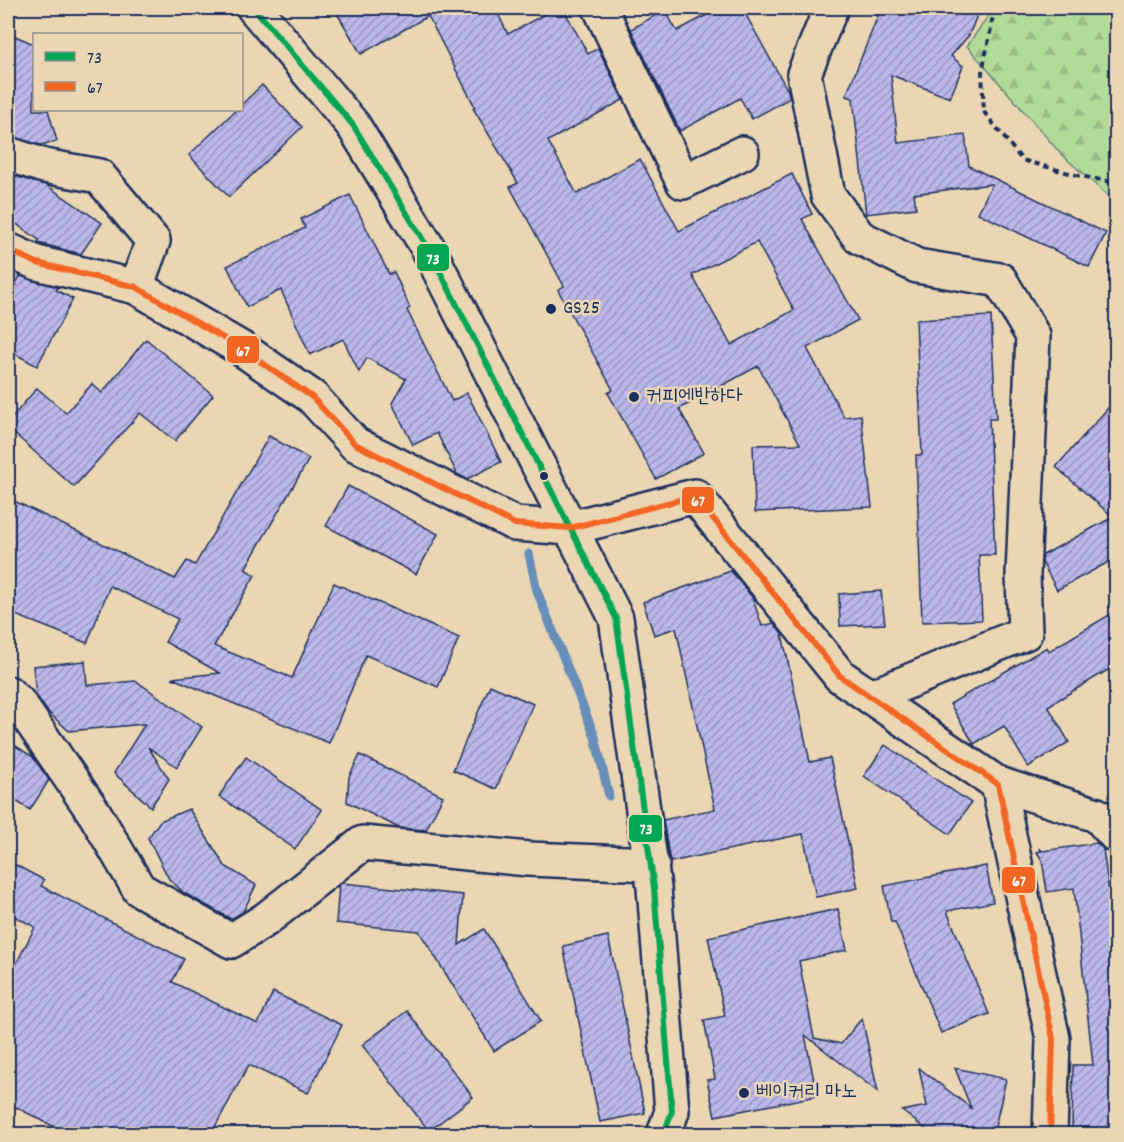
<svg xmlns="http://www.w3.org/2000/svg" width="1124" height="1142" font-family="Dekko,'Poor Story',sans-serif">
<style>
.forest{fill:url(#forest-firs);stroke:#66857b;stroke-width:1.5}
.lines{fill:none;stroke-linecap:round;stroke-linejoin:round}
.stream{stroke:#668eb9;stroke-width:9}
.building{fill:url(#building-hatch);stroke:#1b2f5e;stroke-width:1.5;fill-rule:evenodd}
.minor-casing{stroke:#1b2f5e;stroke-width:38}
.path{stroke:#1b2f5e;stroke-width:4;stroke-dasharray:6 4.5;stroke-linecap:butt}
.minor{stroke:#ebd6b4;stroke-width:33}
.bus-1-casing{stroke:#ebd6b4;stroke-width:10}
.bus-2-casing{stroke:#ebd6b4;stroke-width:10}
.bus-1{stroke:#00a651;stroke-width:6}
.bus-2{stroke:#f26522;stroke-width:6}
.poi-dot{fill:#1b2f5e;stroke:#ebd6b4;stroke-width:2}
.labels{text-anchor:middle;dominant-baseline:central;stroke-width:5;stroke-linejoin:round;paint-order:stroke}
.poi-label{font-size:20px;fill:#1b2f5e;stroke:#ebd6b4;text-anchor:start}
.line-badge{stroke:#ebd6b4;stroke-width:2}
.badge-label{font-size:16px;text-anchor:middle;font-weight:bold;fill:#fff}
</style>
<defs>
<pattern id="forest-firs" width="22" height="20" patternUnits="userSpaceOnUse" patternTransform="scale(1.5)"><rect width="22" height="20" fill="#b2db98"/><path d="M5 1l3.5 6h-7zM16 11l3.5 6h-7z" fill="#98bc85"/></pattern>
<pattern id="building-hatch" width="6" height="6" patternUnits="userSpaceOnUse" patternTransform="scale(1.5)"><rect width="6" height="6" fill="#bcb7e8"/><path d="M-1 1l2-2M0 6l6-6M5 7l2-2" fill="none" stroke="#9895bf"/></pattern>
</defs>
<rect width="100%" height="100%" fill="#ebd6b4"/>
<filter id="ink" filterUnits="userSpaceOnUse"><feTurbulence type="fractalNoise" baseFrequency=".0167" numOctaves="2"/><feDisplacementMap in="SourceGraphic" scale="12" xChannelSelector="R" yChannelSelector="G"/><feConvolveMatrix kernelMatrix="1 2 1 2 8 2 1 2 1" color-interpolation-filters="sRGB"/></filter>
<g filter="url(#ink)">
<!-- forest -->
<path class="forest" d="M994,8H1116V203L1061,154L967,46Z"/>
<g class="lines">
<!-- stream -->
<path class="stream" d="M529,554L537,591L595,737L609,796"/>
</g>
<!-- building -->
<g class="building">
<path d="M334,8H495L508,34L556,8H563L588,54L598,48L623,100L548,141L577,194L640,159L679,231L792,174L812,214L802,219L858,320L807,348L844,417L861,415L872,507L755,512L753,445L800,444L758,366L679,409L704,453L656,479L608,393L613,390L558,290L564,286L510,187L518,183L473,108L475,107L428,16L361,54ZM757,242L794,310L731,345L692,275Z"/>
<path d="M720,8H742L788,91L790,98L752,119L740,98L680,131L631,29L665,10L677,31Z"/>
<path d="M881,8H980L969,35L951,56L963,66L950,98L891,75L898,143L965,135L969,166L1106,233L1089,267L978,213L992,184L914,194L916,208L866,214L853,98L846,96Z"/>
<path d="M8,33L34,44V110H48L57,141L41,145L10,136L8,128Z"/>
<path d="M262,85L302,127L229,197L189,155L236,110H242V104Z"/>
<path d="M8,174L46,185L102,223L81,254L38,243L39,240L8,218Z"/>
<path d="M350,195L389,274L394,272L410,308L407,310L452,401L467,393L501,462L467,479L457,474L437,433L413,445L392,403L406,379L367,358L359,372L343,339L310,355L281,290L247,307L227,266L305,228L301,219Z"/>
<path d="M20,276L58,287L56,290L73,299L37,366L8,350V298Z"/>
<path d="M991,316L996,419H989L995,555H979L982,620L922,622L916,455H922L916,320Z"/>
<path d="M146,339L213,395L175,441L140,413L74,487L8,428V422L37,388L66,413L92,384L102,393Z"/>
<path d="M1116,399V558L1057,590L1042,562L1043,555L1113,517L1056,467Z"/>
<path d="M269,436L309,459L245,569L255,575L214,646L292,678L334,583L459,638L438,687L366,655L329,743L172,678L220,673L165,642L178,619L110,586L87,643L8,612V498L175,579L187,561L195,565Z"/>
<path d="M348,486L438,534L416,574L326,526Z"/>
<path d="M731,571L752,597L762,626L774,623L782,634L810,762L830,758L858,888L816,897L803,834L670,862L663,820L715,809L676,628L654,635L643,602Z"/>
<path d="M881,591L885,624L840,626L839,594Z"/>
<path d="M1116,611V665L1048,706L1069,742L1028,767L1004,726L974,744L950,704L1047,647L1049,651Z"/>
<path d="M85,661L87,685L136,681L202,727L177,767L148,747L169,779L151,807L114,773L145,724L69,731L47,711L36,695L33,666Z"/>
<path d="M490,685L533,704L496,789L453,770Z"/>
<path d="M8,741L33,757L49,780L30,810L8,796Z"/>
<path d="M885,745L971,803L950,834L864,776Z"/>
<path d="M360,755L443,796L426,830L399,828L347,802L349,777Z"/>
<path d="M246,757L322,810L295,849L219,796Z"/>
<path d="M189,809L225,866L256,885L243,912L231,919L184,893L169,879L148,838L160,821Z"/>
<path d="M1097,843L1103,849L1116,941V1134H1072L1073,1065H1093L1074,888L1047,892L1042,860L1037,852L1041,851L1040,849L1043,851Z"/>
<path d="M8,861L44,880L41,886L184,959L172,982L258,1024L273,992L342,1025L308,1093L249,1065L211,1134H68L8,1103V980L35,927L8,913Z"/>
<path d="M986,866L993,902L947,911L989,1014L941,1033L895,922H891L884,886Z"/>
<path d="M342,883L463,895L459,945L484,929L541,1021L494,1051L419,931L336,923L339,885Z"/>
<path d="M838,909L847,950L799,961L814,1038L841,1044L862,1018L878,1092L805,1035L817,1096L715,1116L707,1080L715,1079L704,1020L725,1016L708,937Z"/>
<path d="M608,936L645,1113L600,1122L563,946Z"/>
<path d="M407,1011L473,1097L429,1131L362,1045Z"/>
<path d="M919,1068L971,1108L955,1068L1006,1079L995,1127L1005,1134H932L902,1111L927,1106Z"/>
</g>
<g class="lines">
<!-- minor casing -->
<g class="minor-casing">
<g id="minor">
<path d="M254,8L353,125L428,248L616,618L654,888L672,1111L664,1134"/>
<path d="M600,8L683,182L742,153"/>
<path d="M831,8L804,74L828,195L859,237L917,266L1000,280L1033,336L1023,575L1025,633L871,697"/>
<path d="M8,154L44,166L99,176L153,241L136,287"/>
<path d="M8,250L37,263L136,287L242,349L312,397L355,444L515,524L570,528L695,496L840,676L998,784L1053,1039L1050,1134"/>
<path d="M8,693L18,702L95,814L139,889L231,941L265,920L363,843L528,859L652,864"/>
<path d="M998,784L1097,815L1116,836"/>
</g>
</g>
<!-- path -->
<path class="path" d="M994,8L990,34L982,72L984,112L1022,160L1076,175L1116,183"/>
<!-- minor -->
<use href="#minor" class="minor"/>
<!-- bus-1 casing -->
<g class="bus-1-casing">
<path id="bus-1" d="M254,8L353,125L428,248L616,618L654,888L672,1111L664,1134"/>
</g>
<!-- bus-2 casing -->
<g class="bus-2-casing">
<path id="bus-2" d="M8,250L37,263L136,287L242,349L312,397L355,444L515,524L570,528L695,496L840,676L998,784L1053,1039L1050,1134"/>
</g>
<!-- bus-1 -->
<use href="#bus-1" class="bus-1"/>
<!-- bus-2 -->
<use href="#bus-2" class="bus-2"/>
</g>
</g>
<!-- markers -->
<g class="poi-dot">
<circle cx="551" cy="309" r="6"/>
<circle cx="634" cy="397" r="6"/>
<circle cx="544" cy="476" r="5"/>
<circle cx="744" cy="1093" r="6"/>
</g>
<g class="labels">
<!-- poi labels -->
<g class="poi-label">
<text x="563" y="309">GS25</text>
<text x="646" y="397">커피에반하다</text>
<text x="756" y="1093">베이커리 마노</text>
</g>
</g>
<g class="line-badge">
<rect x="416" y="243" width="34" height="29" rx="6" fill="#00a651"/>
<rect x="226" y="335" width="34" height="29" rx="6" fill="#f26522"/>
<rect x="681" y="486" width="34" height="28" rx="6" fill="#f26522"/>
<rect x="628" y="814" width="35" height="29" rx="6" fill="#00a651"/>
<rect x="1001" y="866" width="35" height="28" rx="6" fill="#f26522"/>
</g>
<g class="badge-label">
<text x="433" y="264">73</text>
<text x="243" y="356">67</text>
<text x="698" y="506">67</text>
<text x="646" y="834">73</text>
<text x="1019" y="886">67</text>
</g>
<!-- margin -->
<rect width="1124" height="1142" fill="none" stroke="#ebd6b4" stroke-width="30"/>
<rect x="15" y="15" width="1094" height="1112" fill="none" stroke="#1b2f5e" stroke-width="2" filter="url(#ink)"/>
<!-- legend -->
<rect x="33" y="33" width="210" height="78" fill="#ebd6b4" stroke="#989392" stroke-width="1.5"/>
<rect x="45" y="52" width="30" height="9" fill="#00a651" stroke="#989392" stroke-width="1.5"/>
<text x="87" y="63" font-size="18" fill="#1b2f5e">73</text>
<rect x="45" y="82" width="30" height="9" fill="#f26522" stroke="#989392" stroke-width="1.5"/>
<text x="87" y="93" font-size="18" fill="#1b2f5e">67</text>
</svg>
